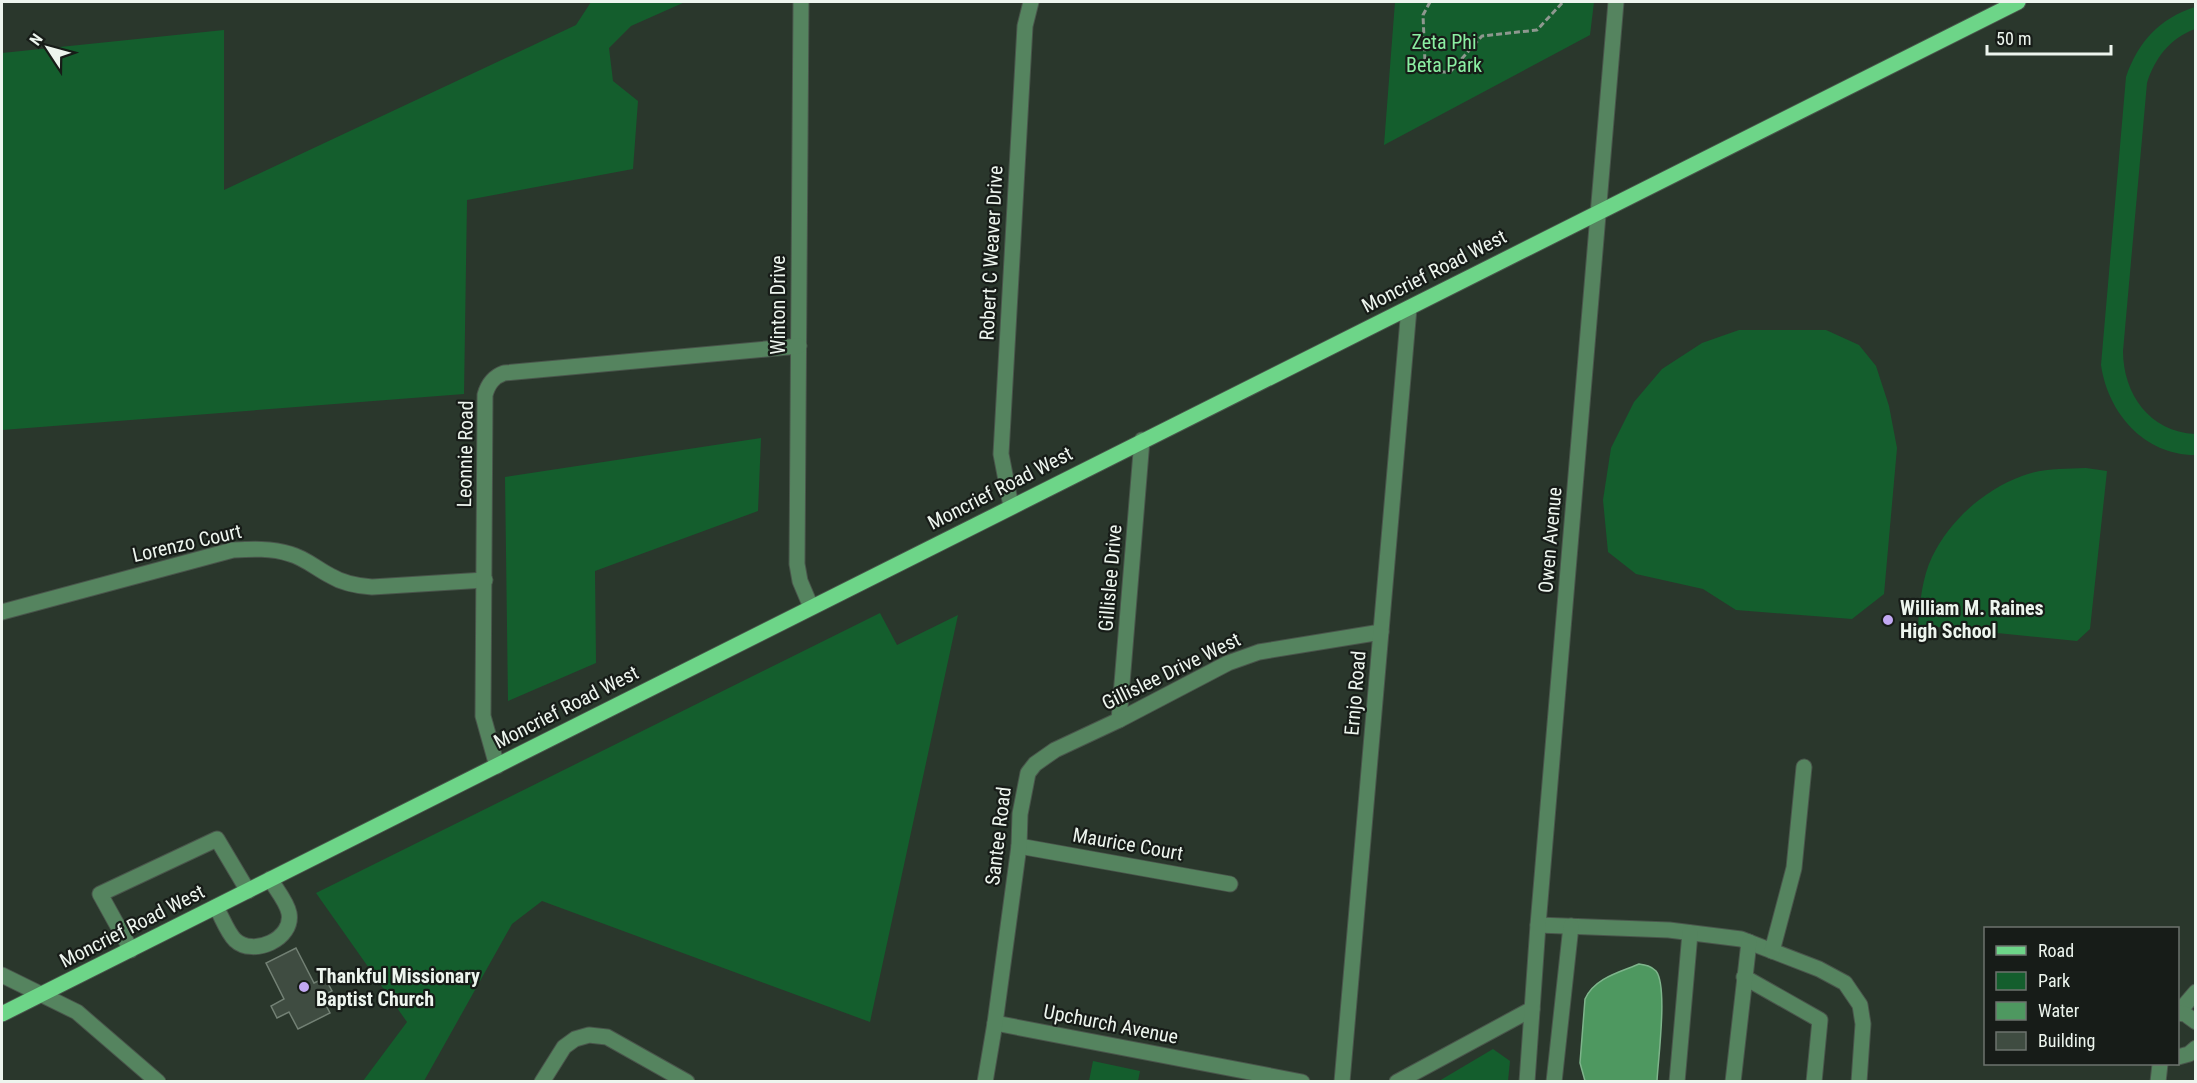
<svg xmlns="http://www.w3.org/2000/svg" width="2197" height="1083" font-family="'Roboto Condensed',sans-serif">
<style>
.green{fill:#145e2d}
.water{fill:#4e9860;stroke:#7eb48b;stroke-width:1.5}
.building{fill:#3f4c41;stroke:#728074;stroke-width:1.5}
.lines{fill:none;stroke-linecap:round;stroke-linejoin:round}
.minor-casing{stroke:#49554b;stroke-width:17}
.major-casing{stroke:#49554b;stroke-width:17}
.path{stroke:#8e988f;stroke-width:3;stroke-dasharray:6 3;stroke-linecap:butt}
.minor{stroke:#55845f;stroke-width:15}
.major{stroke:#6dd588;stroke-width:15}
.poi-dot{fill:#c2a8f2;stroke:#171c18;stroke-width:2}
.labels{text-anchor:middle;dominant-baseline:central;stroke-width:4.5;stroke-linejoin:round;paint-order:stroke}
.park-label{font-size:20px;fill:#8befa2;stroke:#171c18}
.street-label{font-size:20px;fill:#edf5ee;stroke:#171c18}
.poi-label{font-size:20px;font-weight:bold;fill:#edf5ee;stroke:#171c18;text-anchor:start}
</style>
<rect width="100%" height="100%" fill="#2a372c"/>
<!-- green -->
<g class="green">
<path d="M591,2H685L631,26L609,48L613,81L638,101L633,169L467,200L464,394L2,430V53L224,30V190L576,25Z"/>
<path d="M1395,2H1594L1590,35L1384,145Z"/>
<path d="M2195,7V29C2170,38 2155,58 2147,83L2123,351C2123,394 2150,432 2195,434V455C2144,455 2108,413 2101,365L2126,77C2138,42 2160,18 2195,7Z"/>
<path d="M1739,330H1826L1859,345L1876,366L1889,406L1897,448L1884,594L1852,619L1736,610L1703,589L1636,574L1608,552L1603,500L1611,448L1634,402L1662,369L1702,343Z"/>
<path d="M761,438L758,511L595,571L596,663L508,701L505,477Z"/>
<path d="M2086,468L2107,471L2090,629L2077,641L1918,625C1920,602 1922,578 1932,557C1950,520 1984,490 2022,476C2042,468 2065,469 2086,468Z"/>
<path d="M880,613L897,645L958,615L870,1022L542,901L512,924L424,1081H363L407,1022L316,893Z"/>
<path d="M1493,1049L1510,1061L1508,1081H1439Z"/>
<path d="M1093,1061L1140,1071L1138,1081H1089Z"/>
</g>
<!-- water -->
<path class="water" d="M1639,964C1646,965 1651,966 1656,971C1668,986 1658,1060 1657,1081H1585L1580,1063L1585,999C1594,978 1620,972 1639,964Z"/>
<!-- building -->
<path class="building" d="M296,948L314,983L325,978L332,991L321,996L330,1013L298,1029L289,1012L277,1018L271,1006L284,999L266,963Z"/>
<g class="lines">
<!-- minor casing -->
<g class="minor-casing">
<g id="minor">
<path d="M801,2L797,564L800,581L811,607"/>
<path d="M1011,506L1001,454L1025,26L1031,2"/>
<path d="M2,612L233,550C252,549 271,548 290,554C305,558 317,569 331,576C344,584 358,586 372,587L485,580"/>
<path d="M1119,720L1142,440"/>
<path d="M497,766L483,716L485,395C488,384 493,377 504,373L799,346"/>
<path d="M1019,846L1230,884"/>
<path d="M216,907C222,917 227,932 235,940C253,957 294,939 289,913C287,902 276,889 270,879"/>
<path d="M1538,925L1669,930L1741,939L1819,969L1845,983L1860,1005L1863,1024L1859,1082"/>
<path d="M131,950L100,894L217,839L248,891"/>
<path d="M1772,951L1794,868L1804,767"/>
<path d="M2,975L77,1012L158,1082"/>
<path d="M1744,977L1820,1020L1814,1082"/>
<path d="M2178,1013L2196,992"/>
<path d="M2178,1013L2185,1014L2196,1022"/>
<path d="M995,1023L1302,1082"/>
<path d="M2178,1057L2189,1054L2196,1048"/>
<path d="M542,1082L564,1047L575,1039L589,1035L607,1037L687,1082"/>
<path d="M985,1082L995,1023L1019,846L1020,814L1028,773L1035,764L1055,750L1119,720L1228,663L1259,652L1381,632"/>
<path d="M1342,1082L1409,308"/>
<path d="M1397,1082L1532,1009"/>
<path d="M1527,1082L1538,925L1616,2"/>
<path d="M1554,1082L1571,926"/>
<path d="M1677,1082L1690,933"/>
<path d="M1733,1082L1749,942"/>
<path d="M2158,1082L2160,1064"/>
</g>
</g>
<!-- major casing -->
<g class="major-casing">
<path id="major" d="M2,1014L2018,2"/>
</g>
<!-- path -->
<path class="path" d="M1430,2L1423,15L1425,62L1436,72H1450L1482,36L1537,30L1563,2"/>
<!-- minor -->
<use href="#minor" class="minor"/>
<!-- major -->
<use href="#major" class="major"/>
</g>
<!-- markers -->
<g class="poi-dot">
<circle cx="1888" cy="620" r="6"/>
<circle cx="304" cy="987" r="6"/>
</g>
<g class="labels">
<!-- park labels -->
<g class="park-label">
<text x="1444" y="42">Zeta Phi<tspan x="1444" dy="23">Beta Park</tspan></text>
</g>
<!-- street labels -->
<g class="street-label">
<text transform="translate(991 253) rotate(-87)">Robert C Weaver Drive</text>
<text transform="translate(1434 271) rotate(-27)">Moncrief Road West</text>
<text transform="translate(778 305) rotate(-90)">Winton Drive</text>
<text transform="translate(465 454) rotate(-89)">Leonnie Road</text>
<text transform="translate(1000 488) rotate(-27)">Moncrief Road West</text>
<text transform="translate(1550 540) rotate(-85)">Owen Avenue</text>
<text transform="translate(187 543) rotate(-13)">Lorenzo Court</text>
<text transform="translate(1110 578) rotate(-85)">Gillislee Drive</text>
<text transform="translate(1171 671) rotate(-26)">Gillislee Drive West</text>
<text transform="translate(1355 693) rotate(-85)">Ernjo Road</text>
<text transform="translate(566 707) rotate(-27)">Moncrief Road West</text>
<text transform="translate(998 836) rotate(-83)">Santee Road</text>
<text transform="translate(1128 844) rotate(10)">Maurice Court</text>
<text transform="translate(132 926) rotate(-27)">Moncrief Road West</text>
<text transform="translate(1111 1024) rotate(11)">Upchurch Avenue</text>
</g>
<!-- poi labels -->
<g class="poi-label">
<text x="1900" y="608">William M. Raines<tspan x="1900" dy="23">High School</tspan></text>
<text x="316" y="976">Thankful Missionary<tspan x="316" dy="23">Baptist Church</tspan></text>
</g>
</g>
<!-- border -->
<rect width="2197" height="1083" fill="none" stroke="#edf5ee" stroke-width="6"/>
<!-- legend -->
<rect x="1984" y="927" width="195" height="138" fill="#171c18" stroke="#6d736e" stroke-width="1.5"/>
<rect x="1996" y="946" width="30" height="9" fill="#6dd588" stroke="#6d736e" stroke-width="1.5"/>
<text x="2038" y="957" font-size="18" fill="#edf5ee">Road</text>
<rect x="1996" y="972" width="30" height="18" fill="#145e2d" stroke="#6d736e" stroke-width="1.5"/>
<text x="2038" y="987" font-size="18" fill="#edf5ee">Park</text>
<rect x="1996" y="1002" width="30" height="18" fill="#4e9860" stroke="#6d736e" stroke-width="1.5"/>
<text x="2038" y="1017" font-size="18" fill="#edf5ee">Water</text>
<rect x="1996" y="1032" width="30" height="18" fill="#3f4c41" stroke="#6d736e" stroke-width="1.5"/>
<text x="2038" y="1047" font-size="18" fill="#edf5ee">Building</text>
<!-- north arrow -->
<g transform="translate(48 48) rotate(306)" stroke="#171c18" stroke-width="4.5" paint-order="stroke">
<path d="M0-4.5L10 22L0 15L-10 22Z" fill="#edf5ee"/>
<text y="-9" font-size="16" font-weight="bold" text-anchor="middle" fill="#edf5ee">N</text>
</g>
<!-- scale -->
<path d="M1987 45v9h124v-9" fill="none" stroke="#edf5ee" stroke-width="3"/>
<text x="1996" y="45" font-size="18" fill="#edf5ee" stroke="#171c18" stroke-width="4.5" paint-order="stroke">50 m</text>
</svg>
